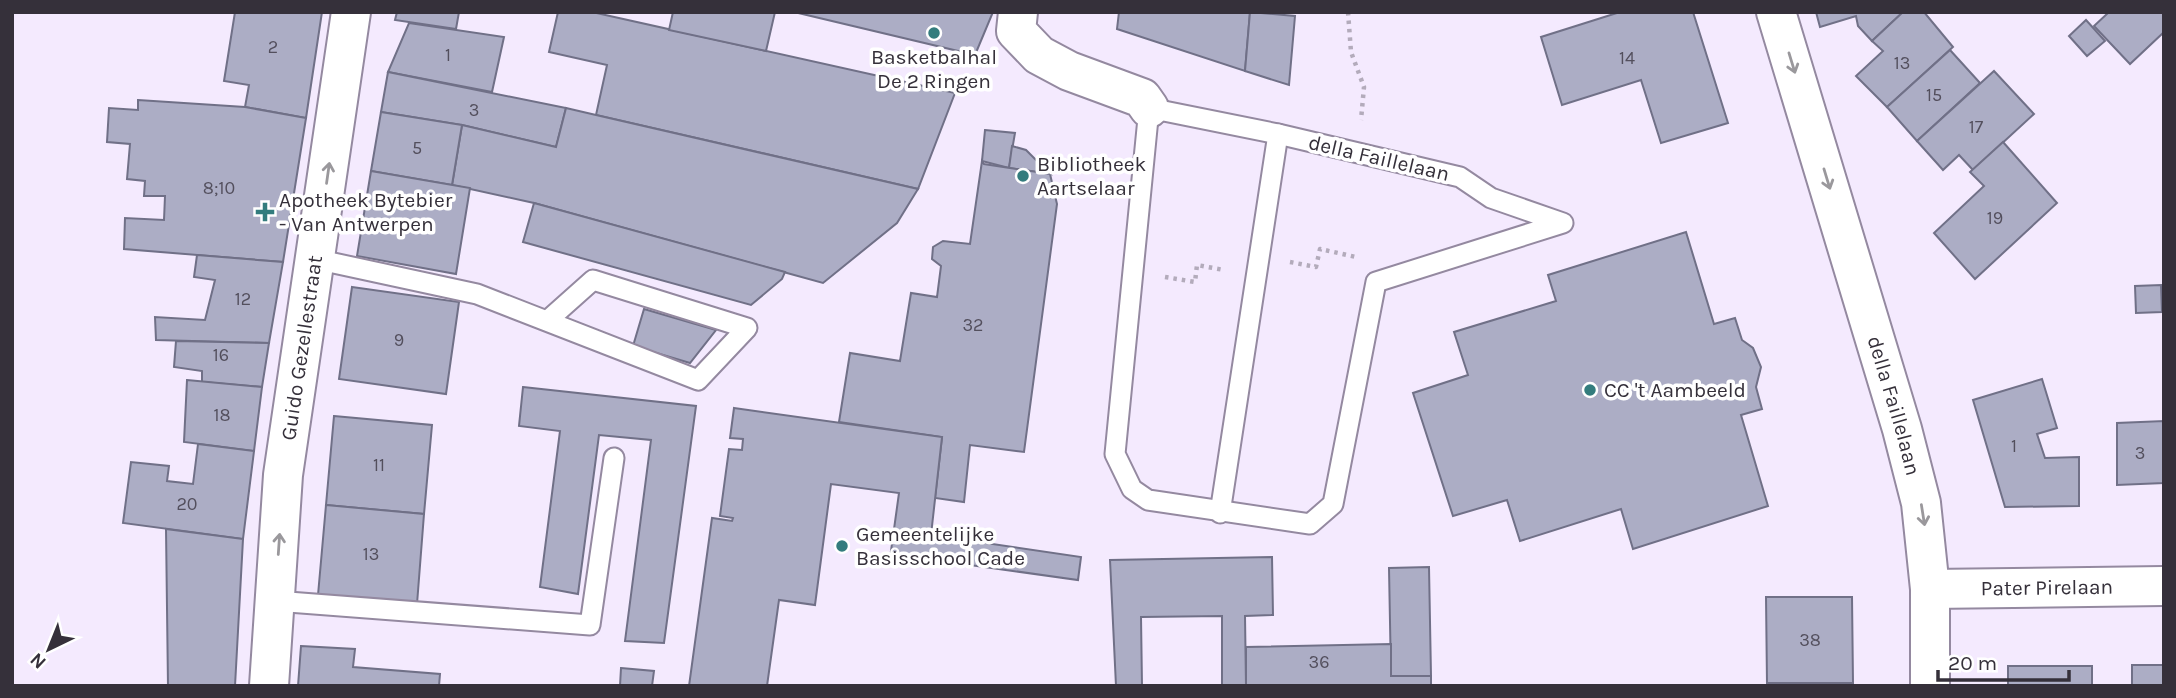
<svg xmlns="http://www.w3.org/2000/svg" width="2176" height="698" font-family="Karla,sans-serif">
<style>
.building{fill:#acadc5;stroke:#707087;stroke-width:2}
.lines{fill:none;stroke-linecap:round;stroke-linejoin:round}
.lane-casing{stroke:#9489a0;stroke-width:23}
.street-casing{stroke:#9489a0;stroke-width:42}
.path{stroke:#b3abbb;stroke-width:4.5;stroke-dasharray:3.5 5;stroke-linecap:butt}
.lane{stroke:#fff;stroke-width:19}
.street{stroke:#fff;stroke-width:38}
.oneway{stroke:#9a989c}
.poi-dot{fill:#337c7d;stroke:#fff;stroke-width:2.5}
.labels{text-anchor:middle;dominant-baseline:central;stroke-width:7;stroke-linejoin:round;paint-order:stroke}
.number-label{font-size:18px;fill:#534f5d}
.poi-label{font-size:21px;fill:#35303a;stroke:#fff;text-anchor:start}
.street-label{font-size:21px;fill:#35303a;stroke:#fff}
</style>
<rect width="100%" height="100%" fill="#f4eafe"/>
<!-- building -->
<g class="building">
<path d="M235,12H322L306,118L245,107L249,85L224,81Z"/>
<path d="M397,12H459L456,29L395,20Z"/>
<path d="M558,12H592L955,93L918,189L596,115L607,65L549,52Z"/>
<path d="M673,12H775L766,51L669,30Z"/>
<path d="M794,12H993L975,55Z"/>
<path d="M1119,12H1250L1245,71L1117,29Z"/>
<path d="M1250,12L1295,16L1289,85L1245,71Z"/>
<path d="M1620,12H1693L1728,123L1661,143L1641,80L1562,105L1541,37Z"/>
<path d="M1816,12H1903L1872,41L1858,26L1856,16L1820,27Z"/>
<path d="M1903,12H1924L1953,47L1887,107L1856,76L1883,51L1872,41Z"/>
<path d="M2109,12H2164V32L2130,64L2094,26Z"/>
<path d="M2086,20L2105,41L2087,56L2069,36Z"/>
<path d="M409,23L504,37L492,92L388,72Z"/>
<path d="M1950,50L1980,83L1917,141L1887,107Z"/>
<path d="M1994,71L2034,114L1973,170L1959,155L1943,170L1917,141Z"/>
<path d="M388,72L566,108L556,147L462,125L381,112Z"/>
<path d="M138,100L245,107L306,118L283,262L124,249L125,218L164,220L165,196H144L145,181L127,179L130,144L107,142L109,108L138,110Z"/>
<path d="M566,108L596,115L918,189L897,223L823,283L534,203L452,185L462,125L556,147Z"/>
<path d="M381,112L462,125L452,185L371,171Z"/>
<path d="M985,130L1015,133L1009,168L982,161Z"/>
<path d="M2003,142L2057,203L1975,279L1934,233L1984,186L1970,172Z"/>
<path d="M1012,146L1026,150L1050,174L1009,168Z"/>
<path d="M982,161L984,164L1050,174L1057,204L1024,452L970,445L964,502L935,498L942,437L839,422L850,353L900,361L911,293L937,297L941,266L932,259L933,247L943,241L970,244Z"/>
<path d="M371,171L470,188L456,274L357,256Z"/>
<path d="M534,203L785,272L782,279L751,305L523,242Z"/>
<path d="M1686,232L1714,324L1735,318L1742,340L1753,348L1761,367L1756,387L1762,409L1741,415L1768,506L1633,549L1621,509L1520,541L1507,500L1453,516L1413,393L1468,375L1454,332L1556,301L1548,275Z"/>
<path d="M197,255L283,262L269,343L156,340L155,317L205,320L215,280L194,277Z"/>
<path d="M2161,285L2162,312L2136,313L2135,286Z"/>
<path d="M352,287L459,302L446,394L339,379Z"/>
<path d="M644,309L716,330L690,363L633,346Z"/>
<path d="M176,341L269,343L262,387L202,382V371L174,367Z"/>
<path d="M2042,379L2057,428L2037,434L2045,458L2079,457V506L2005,507L1973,400Z"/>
<path d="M187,380L262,387L254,451L184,442Z"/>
<path d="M523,387L696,406L664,643L625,641L651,440L599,435L578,594L540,587L560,431L519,426Z"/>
<path d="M734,408L942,437L931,535L1081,557L1078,580L927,559L926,562L890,558L899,493L831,484L815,605L779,600L767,686H689L712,518L732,521L733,518L720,516L729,449L742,450L743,439L730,438Z"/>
<path d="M334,416L432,425L424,514L326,505Z"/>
<path d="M2164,421V483L2117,485V423Z"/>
<path d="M198,444L254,451L243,539L123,523L131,462L169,466L167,481L193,484Z"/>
<path d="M326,505L424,514L417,604L318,595Z"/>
<path d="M166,529L243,539L235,686H168Z"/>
<path d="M1272,557L1273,615L1245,616L1246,686H1222V616L1141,617L1142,686H1116L1110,560Z"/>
<path d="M1429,567L1431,676H1391L1389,568Z"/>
<path d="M1766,597H1852L1853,683H1767Z"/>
<path d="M1391,644V676H1431V686H1246V647Z"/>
<path d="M301,646L355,649L353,667L440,674L439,686H298Z"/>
<rect x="2132" y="665" width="32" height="21"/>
<rect x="2008" y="666" width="84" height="20"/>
<path d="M621,668L654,671L652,686H620Z"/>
</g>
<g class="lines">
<!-- lane casing -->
<g class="lane-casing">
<g id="lane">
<path d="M1149,108L1278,134L1460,177L1491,198L1563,223L1376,282L1333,504L1310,524L1148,500L1132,489L1115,454Z"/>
<path d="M315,259L477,294L698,380L747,328L593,280L547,321"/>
<path d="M1220,513L1278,134"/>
<path d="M275,601L590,625L614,458"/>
</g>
</g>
<!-- street casing -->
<g class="street-casing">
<g id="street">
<path d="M1018,12L1016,31L1039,55L1069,71L1142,98L1149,108"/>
<path id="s1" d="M1776,12L1902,429L1921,503L1930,589V686"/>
<path id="s2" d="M1930,589L2164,586"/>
<path id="s3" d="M269,686L283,475L351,12"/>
</g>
</g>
<!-- path -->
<g class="path">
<path d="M1348,12L1351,52L1364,87L1361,120"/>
<path d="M1290,262L1316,267L1320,249L1356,257"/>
<path d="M1165,277L1195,282L1197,265L1224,270"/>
</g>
<!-- lane -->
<use href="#lane" class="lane"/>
<!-- street -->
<use href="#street" class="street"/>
</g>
<!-- one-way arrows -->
<defs><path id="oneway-shaft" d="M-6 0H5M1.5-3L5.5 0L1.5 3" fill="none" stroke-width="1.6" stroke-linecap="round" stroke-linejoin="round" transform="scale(1.75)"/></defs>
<g class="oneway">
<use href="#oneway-shaft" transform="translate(1792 63) rotate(73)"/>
<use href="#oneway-shaft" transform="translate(328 173) rotate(-82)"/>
<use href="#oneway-shaft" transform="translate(1827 179) rotate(73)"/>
<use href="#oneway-shaft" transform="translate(1923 515) rotate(81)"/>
<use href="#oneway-shaft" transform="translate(279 544) rotate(-86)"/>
</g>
<!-- markers -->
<g class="poi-dot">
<circle cx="934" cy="33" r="7"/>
<circle cx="1023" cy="176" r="7"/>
<path d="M261.5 201.5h7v7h7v7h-7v7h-7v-7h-7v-7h7z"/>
<circle cx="1590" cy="390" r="7"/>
<circle cx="842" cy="546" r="7"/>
</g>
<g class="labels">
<!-- number labels -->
<g class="number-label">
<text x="273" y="47">2</text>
<text x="448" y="55">1</text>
<text x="1627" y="58">14</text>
<text x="1902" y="63">13</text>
<text x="1934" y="95">15</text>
<text x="474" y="110">3</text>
<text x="1976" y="127">17</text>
<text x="417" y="148">5</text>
<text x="219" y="188">8;10</text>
<text x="1995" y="218">19</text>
<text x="243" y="299">12</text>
<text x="973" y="325">32</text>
<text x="399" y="340">9</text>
<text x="221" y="355">16</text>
<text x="222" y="415">18</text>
<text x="2014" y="446">1</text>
<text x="2140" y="453">3</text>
<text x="379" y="465">11</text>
<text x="187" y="504">20</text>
<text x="371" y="554">13</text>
<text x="1810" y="640">38</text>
<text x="1319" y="662">36</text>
</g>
<!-- poi labels -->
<g class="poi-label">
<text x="934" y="57" text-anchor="middle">Basketbalhal<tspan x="934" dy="24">De 2 Ringen</tspan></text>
<text x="1037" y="164">Bibliotheek<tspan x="1037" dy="24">Aartselaar</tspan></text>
<text x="279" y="200">Apotheek Bytebier<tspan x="279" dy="24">- Van Antwerpen</tspan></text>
<text x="1604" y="390">CC 't Aambeeld</text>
<text x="856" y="534">Gemeentelijke<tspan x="856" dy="24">Basisschool Cade</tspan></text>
</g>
<!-- street labels -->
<g class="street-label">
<text transform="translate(1379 158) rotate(13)">della Faillelaan</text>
<text stroke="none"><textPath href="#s3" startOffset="340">Guido Gezellestraat</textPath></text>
<text stroke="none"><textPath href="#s1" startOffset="411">della Faillelaan</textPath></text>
<text stroke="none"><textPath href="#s2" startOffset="117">Pater Pirelaan</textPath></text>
</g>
</g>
<!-- border -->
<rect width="2176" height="698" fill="none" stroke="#35303a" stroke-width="28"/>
<!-- north arrow -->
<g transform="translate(49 649) rotate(223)" stroke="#ffffff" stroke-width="5" paint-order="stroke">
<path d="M0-5L12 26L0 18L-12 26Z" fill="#35303a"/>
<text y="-10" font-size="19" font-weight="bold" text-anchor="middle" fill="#35303a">N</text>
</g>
<!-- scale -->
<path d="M1938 670v10h131v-10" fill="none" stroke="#35303a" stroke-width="3.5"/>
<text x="1948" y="670" font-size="21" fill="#35303a" stroke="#ffffff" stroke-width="5" paint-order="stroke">20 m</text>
</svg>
